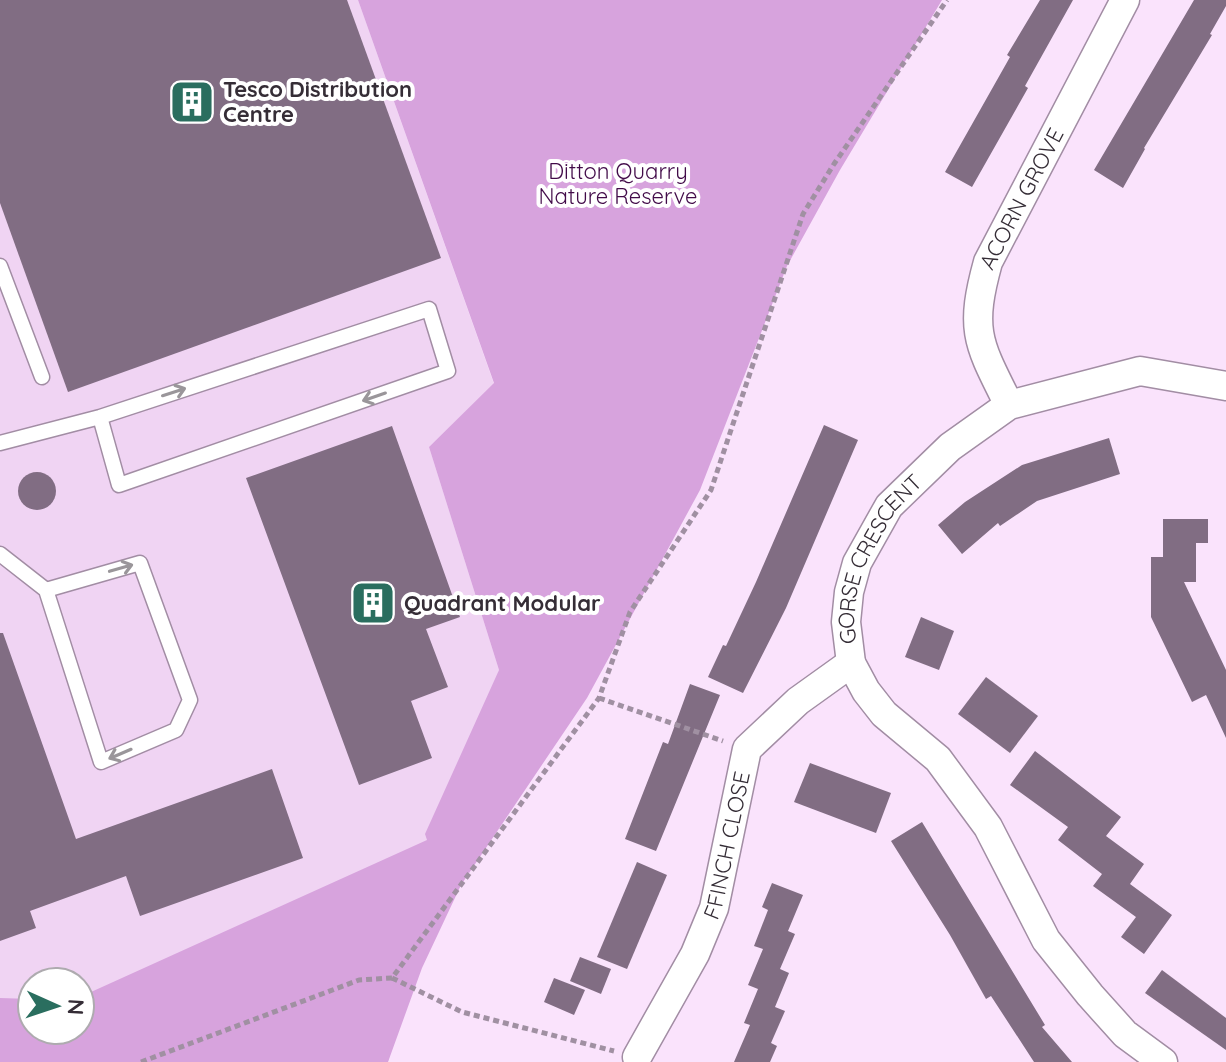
<svg xmlns="http://www.w3.org/2000/svg" width="1226" height="1062" font-family="Quicksand,sans-serif">
<style>
.built{fill:#f0d4f3;fill-rule:evenodd}
.green{fill:#d7a3dd}
.building{fill:#816d83}
.lines{fill:none;stroke-linecap:round;stroke-linejoin:round}
.service-casing{stroke:#a28da4;stroke-width:17}
.minor-casing{stroke:#a28da4;stroke-width:31}
.path{stroke:#a090a2;stroke-width:5;stroke-dasharray:6 4;stroke-linecap:butt}
.service{stroke:#fff;stroke-width:14}
.minor{stroke:#fff;stroke-width:28}
.oneway{stroke:#9a969a}
.labels{text-anchor:middle;dominant-baseline:central;stroke-width:8;stroke-linejoin:round;paint-order:stroke}
.poi-label{font-size:22px;font-weight:bold;fill:#352d36;stroke:#fff;text-anchor:start}
.park-label{font-size:22px;fill:#420b49;stroke:#fff}
.street-label{font-size:22px;fill:#352d36;stroke:#fff}
</style>
<rect width="100%" height="100%" fill="#fae3fc"/>
<!-- built -->
<path class="built" d="M0,0H358L494,384L429,447L499,670L388,1062H0ZM32,982H80V1030H32Z"/>
<!-- green -->
<path class="green" d="M358,0H942L840,170L787,266L700,490L587,698L461,885L422,968L388,1062H0V998L32,999V1030H80V997L427,840L425,834L499,670L429,447L494,383Z"/>
<!-- building -->
<g class="building">
<path d="M0,0H347L441,258L68,392L0,203Z"/>
<path d="M1040,0H1073L1025,86L1028,88L972,187L945,172L1010,57L1007,55Z"/>
<path d="M1194,0H1226V6L1210,34L1212,35L1144,148L1145,149L1123,188L1094,170Z"/>
<path d="M824,425L858,440L786,608L743,693L708,677L723,645L726,646L756,582Z"/>
<path d="M392,426L460,617L426,629L448,687L411,701L432,758L359,785L246,478Z"/>
<path d="M1109,438L1120,474L1037,501L1000,526L998,523L962,554L938,525L965,502L1022,465Z"/>
<circle cx="37" cy="491" r="19"/>
<path d="M1163,519H1208V543H1196V582H1184L1226,670V738L1206,695L1192,702L1151,617V557H1163Z"/>
<path d="M921,617L954,631L939,670L905,657Z"/>
<path d="M0,633H3L76,839L272,769L303,858L140,916L126,876L30,911L36,928L0,941Z"/>
<path d="M986,677L1038,716L1010,753L958,714Z"/>
<path d="M690,684L720,695L656,851L625,839L663,742L668,744Z"/>
<path d="M1035,751L1121,817L1106,836L1144,864L1130,884L1172,915L1144,954L1121,937L1136,917L1093,886L1102,874L1058,840L1068,827L1010,785Z"/>
<path d="M810,763L891,793L876,833L794,802Z"/>
<path d="M922,822L1045,1025L1042,1027L1072,1062H1034L991,996L986,999L950,935L891,841Z"/>
<path d="M637,862L667,875L627,969L597,957Z"/>
<path d="M772,883L803,895L788,931L795,934L780,969L789,973L775,1007L785,1011L771,1043L777,1046L770,1062H734L750,1025L744,1023L758,989L748,985L763,949L754,946L768,910L762,907Z"/>
<path d="M580,957L611,969L601,994L570,981Z"/>
<path d="M1162,970L1226,1018V1050L1145,993Z"/>
<path d="M554,978L585,990L574,1015L544,1002Z"/>
</g>
<g class="lines">
<!-- service casing -->
<g class="service-casing">
<g id="service">
<path d="M0,266L42,377"/>
<path d="M0,443L100,417L429,309L448,371L119,485L100,417"/>
<path d="M0,554L46,590L101,762L176,730L190,700L140,563L46,590"/>
</g>
</g>
<!-- minor casing -->
<g class="minor-casing">
<g id="minor">
<path id="s1" d="M1009,405C978,343 969,331 988,262L1125,0"/>
<path id="s2" d="M637,1057L695,954L714,908L747,749L798,701L851,663"/>
<path id="s3" d="M1163,1062L1125,1034L1090,995L1046,940L988,827L938,759L884,714L866,691L851,663L846,622L849,592L857,563L889,506L950,447L1009,405L1140,371L1226,386"/>
</g>
</g>
<!-- path -->
<g class="path">
<path d="M599,698L723,741"/>
<path d="M392,978L462,1012L614,1051"/>
<path d="M141,1062L359,980L392,978L599,698L630,612L711,490L803,214L834,164L947,0"/>
</g>
<!-- service -->
<use href="#service" class="service"/>
<!-- minor -->
<use href="#minor" class="minor"/>
</g>
<!-- one-way arrows -->
<defs><path id="oneway-shaft" d="M-6 0H5M1.5-3L5.5 0L1.5 3" fill="none" stroke-width="1.6" stroke-linecap="round" stroke-linejoin="round" transform="scale(2)"/></defs>
<g class="oneway">
<use href="#oneway-shaft" transform="translate(174 392) rotate(-18)"/>
<use href="#oneway-shaft" transform="translate(374 397) rotate(161)"/>
<use href="#oneway-shaft" transform="translate(121 568) rotate(-16)"/>
<use href="#oneway-shaft" transform="translate(120 754) rotate(157)"/>
</g>
<!-- icons -->
<defs>
<g id="building-square" transform="scale(2.3)"><rect x="-9" y="-9" width="18" height="18" rx="4" fill="#2a6e5f" stroke="#fff"/><path d="M-4-6H4V6H1V3H-1V6H-4ZM-2.5-4.3h1.7v1.8h-1.7ZM.8-4.3h1.7v1.8H.8ZM-2.5-1h1.7V.8h-1.7ZM.8-1h1.7V.8H.8Z" fill="#fff"/></g>
</defs>
<g fill-rule="evenodd">
<use href="#building-square" x="192" y="102"/>
<use href="#building-square" x="373" y="603"/>
</g>
<g class="labels">
<!-- poi labels -->
<g class="poi-label">
<text x="223" y="89">Tesco Distribution<tspan x="223" dy="25">Centre</tspan></text>
<text x="404" y="603">Quadrant Modular</text>
</g>
<!-- park labels -->
<g class="park-label">
<text x="618" y="171">Ditton Quarry<tspan x="618" dy="25">Nature Reserve</tspan></text>
</g>
<!-- street labels -->
<g class="street-label">
<text stroke="none"><textPath href="#s1" startOffset="222">ACORN GROVE</textPath></text>
<text stroke="none"><textPath href="#s3" startOffset="626">GORSE CRESCENT</textPath></text>
<text stroke="none"><textPath href="#s2" startOffset="232">FFINCH CLOSE</textPath></text>
</g>
</g>
<!-- north arrow -->
<g transform="translate(56 1006) rotate(93)"><circle r="38" fill="#ffffff" stroke="#aeabaf" stroke-width="2"/>
<path d="M0-6L14 30L0 20L-14 30Z" fill="#2a6e5f"/>
<text y="-12" font-size="22" font-weight="bold" text-anchor="middle" fill="#352d36">N</text>
</g>
</svg>
